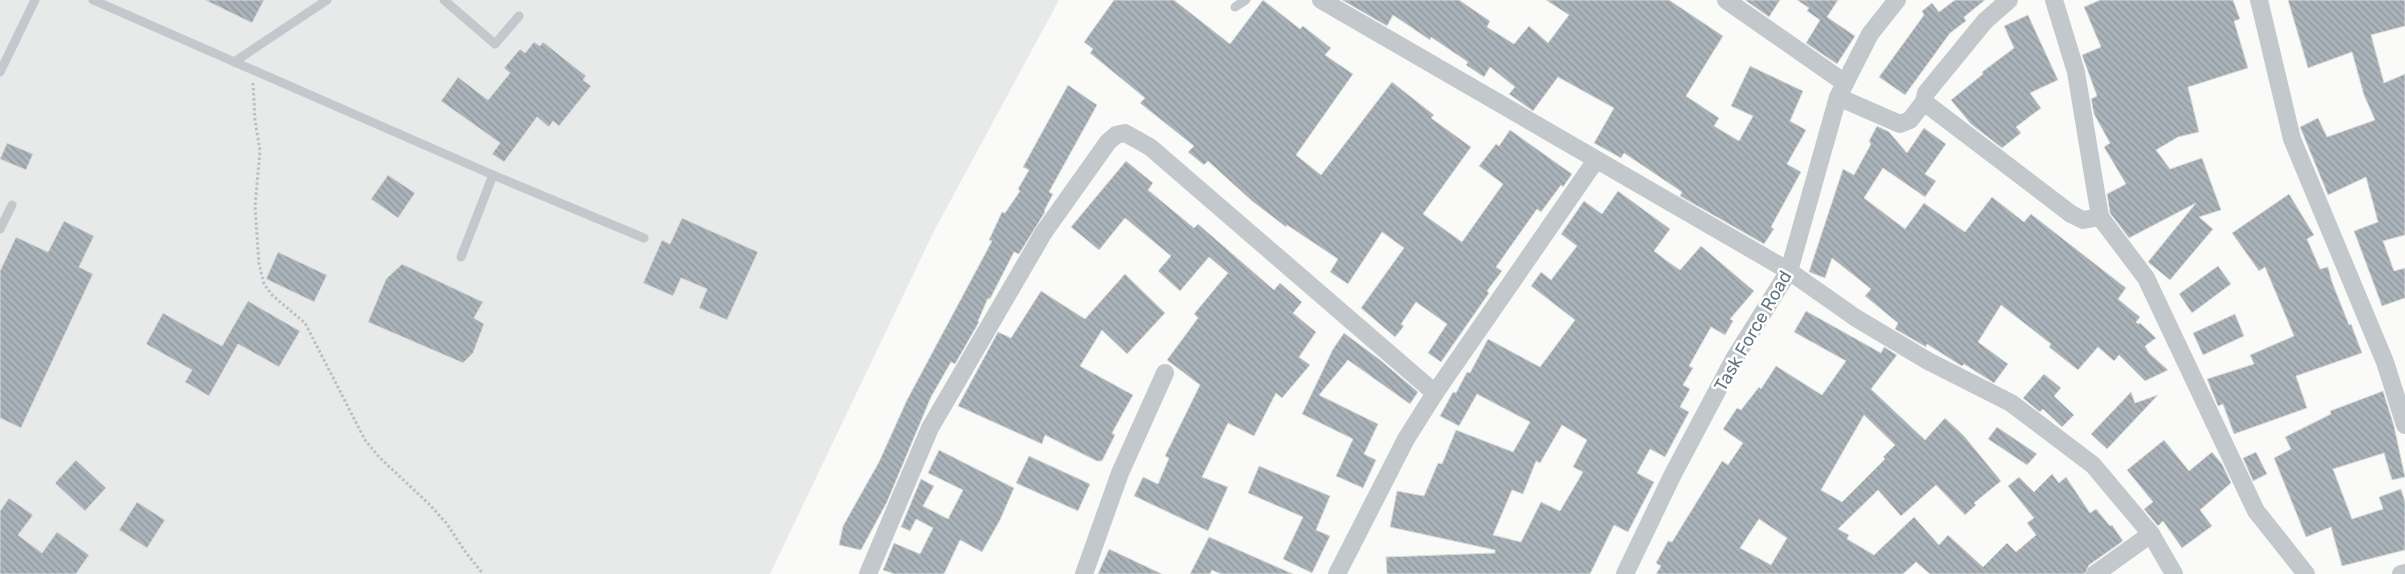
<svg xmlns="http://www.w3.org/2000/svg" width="2405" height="574" font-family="Rubik,sans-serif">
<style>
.built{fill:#e8e9e9}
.building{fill:url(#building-back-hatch);stroke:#dcdcda;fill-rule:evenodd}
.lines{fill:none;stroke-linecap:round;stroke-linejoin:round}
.path{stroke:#bbbfc2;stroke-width:3;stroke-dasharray:2.5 2.5;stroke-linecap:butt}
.lane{stroke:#c3c8cc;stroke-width:9}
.street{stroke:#c3c8cc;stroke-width:18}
.labels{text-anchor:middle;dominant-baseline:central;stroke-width:5;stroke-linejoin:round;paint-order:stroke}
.street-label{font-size:18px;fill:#657683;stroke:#fff}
</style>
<defs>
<pattern id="building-back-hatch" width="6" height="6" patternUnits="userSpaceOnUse" patternTransform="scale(1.25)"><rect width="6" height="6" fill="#aab3b9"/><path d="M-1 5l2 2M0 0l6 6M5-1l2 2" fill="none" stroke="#8e969c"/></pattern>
</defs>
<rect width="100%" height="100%" fill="#fafaf8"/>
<!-- built -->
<path class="built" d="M0,0H1059L934,231L770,574H0Z"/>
<!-- building -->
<g class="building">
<path d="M205,0H264L252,23Z"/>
<path d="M1114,0H1174L1230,44L1263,0L1300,29L1303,26L1331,48L1325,55L1353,74L1296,155L1321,175L1392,82L1434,115L1431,118L1471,147L1423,214L1462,242L1503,184L1479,166L1496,144L1499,146L1510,130L1572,174L1563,187L1561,185L1541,212L1537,209L1496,267L1502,271L1487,291L1489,293L1441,362L1428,353L1447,324L1416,302L1401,324L1404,326L1395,337L1361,308L1404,248L1382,232L1348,284L1330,272L1338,259L1287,225L1286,227L1252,201L1208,161L1204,165L1188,152L1194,146L1140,103L1145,98L1090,53L1093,49L1084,42Z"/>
<path d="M1342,0H1459L1490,21L1487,27L1514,44L1529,26L1548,43L1569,15L1546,0H1669L1723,36L1686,96L1719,118L1714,126L1739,141L1753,116L1731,106L1750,66L1803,91L1790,121L1806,130L1787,164L1801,172L1771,227L1774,229L1764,244L1680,196L1682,192L1624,153L1621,158L1594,143L1614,108L1558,77L1533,111L1509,94L1515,87L1490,67L1484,77L1466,65L1468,62L1431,37L1430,40L1393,15L1387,26Z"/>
<path d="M1745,0H1780L1769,17Z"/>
<path d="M1797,0H1838L1827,17L1855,36L1837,64L1806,43L1820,20L1807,11L1809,8Z"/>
<path d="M1955,0H1985L1964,17L1966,21L1950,33L1905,95L1879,77L1924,15L1922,11L1932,3L1939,12Z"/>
<path d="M2100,0H2233L2240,19L2234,21L2248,68L2188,87L2199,132L2178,137L2156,150L2170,169L2202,158L2221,210L2199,217L2213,229L2170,280L2148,262L2196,203L2129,238L2110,213L2107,194L2126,184L2104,147L2110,143L2094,114L2091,99L2097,96L2082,55L2101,47L2084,7Z"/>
<path d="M2288,0H2405V26L2371,35L2384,83L2405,74V235L2383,241L2394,271L2405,268V298L2382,306L2354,231L2378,222L2366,177L2328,195L2300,127L2318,118L2327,137L2375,120L2364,95L2352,52L2308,68Z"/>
<path d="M2028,15L2058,80L2030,93L2041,108L2016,127L2021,133L2002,148L1971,124L1951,100L1983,74L1982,72L2014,48L2004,26Z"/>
<path d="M534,42L540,46L543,42L586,76L583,80L591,86L559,126L553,121L549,127L537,117L504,162L492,154L500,143L441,101L458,77L488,100L510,73L504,68L520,49L525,53Z"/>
<path d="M1068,85L1097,105L1049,192L1053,194L1044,211L1045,212L1019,254L1014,252L990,299L988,298L978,321L979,322L955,364L951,362L931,397L887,502L861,550L839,545L843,526L879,462L907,400L992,241L989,240L1002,212L1005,213L1020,191L1018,189L1029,170L1023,167Z"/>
<path d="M1877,126L1889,132L1907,153L1924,128L1946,144L1925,174L1936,181L1925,197L1883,168L1864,198L1905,229L1924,203L1965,232L1992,197L2024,222L2031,214L2126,288L2118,299L2140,317L2136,322L2138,324L2140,323L2156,338L2145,346L2149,353L2168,370L2145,381L2119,355L2114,361L2098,347L2078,370L2049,347L2051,344L2001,305L1978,342L2008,364L1994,383L1964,364L1962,366L1960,365L1927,344L1926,347L1895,329L1898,323L1865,296L1871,289L1832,258L1825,278L1809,272L1843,169L1854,175L1871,144L1869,141Z"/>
<path d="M7,143L33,154L26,170L0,159Z"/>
<path d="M1126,161L1153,183L1148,190L1194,228L1198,224L1274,290L1280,283L1302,302L1293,313L1316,332L1299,357L1310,365L1282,398L1276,393L1254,436L1228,423L1202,477L1228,487L1208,531L1134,496L1143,477L1158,484L1169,458L1165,456L1200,385L1167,360L1198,318L1194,314L1228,273L1209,257L1180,291L1158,271L1171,256L1125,218L1099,250L1071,227Z"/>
<path d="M388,175L415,193L398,218L371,199Z"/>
<path d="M1618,191L1670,229L1654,251L1667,261L1680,270L1701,246L1754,291L1730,319L1733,321L1725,335L1711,327L1689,366L1693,368L1683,385L1690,389L1680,407L1689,412L1665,457L1650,449L1637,473L1654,482L1628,532L1614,525L1590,574H1387L1386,557L1495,553V550L1390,527L1397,491L1424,496L1438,463L1442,464L1456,430L1513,452L1530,422L1477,394L1459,426L1440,416L1453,392L1456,393L1467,372L1470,373L1488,339L1540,367L1575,320L1531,286L1541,272L1551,280L1577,246L1561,234L1584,201L1602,214ZM1562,425L1587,440L1573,467L1583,472L1560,511L1541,502L1521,542L1493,535L1512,490L1523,494L1536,461L1540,463Z"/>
<path d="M2289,194L2314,235L2307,239L2320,269L2328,267L2332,282L2349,325L2351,324L2362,353L2296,376L2307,408L2234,434L2223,404L2218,406L2207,379L2254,364L2250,355L2294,336L2265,267L2259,271L2232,233Z"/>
<path d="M682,218L758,252L727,320L699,308L707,289L681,278L673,296L643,283L662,240L670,244Z"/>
<path d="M64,221L94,236L79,267L93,274L21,428L0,418V271L16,237L48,252Z"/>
<path d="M278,252L327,275L314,302L266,279Z"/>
<path d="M402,264L483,302L474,318L484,324L473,353L463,363L368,322L386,279Z"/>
<path d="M2218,266L2231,284L2192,313L2179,294Z"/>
<path d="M1125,274L1165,313L1127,354L1102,330L1080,366L1133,395L1112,433L1115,435L1102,461H1097L1045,435L1042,444L958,406L998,332L1011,338L1041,291L1085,319Z"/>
<path d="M248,301L300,331L279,367L238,344L209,396L185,382L192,370L146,344L163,313L222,346Z"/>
<path d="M1806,311L1881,353L1884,347L1897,355L1871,389L1925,440L1945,418L1964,436L2001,481L1974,503L1976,505L1965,515L1936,485L1901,516L1878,490L1838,529L1849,535L1847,539L1874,555L1914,517L1939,545L1948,535L1983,567L2007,543L2016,552L2036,535L2027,523L2034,518L2008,486L2019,477L2034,492L2052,474L2059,483L2066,477L2090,513L2096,509L2110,526L2112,525L2123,541L2089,565L2085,574H1930L1916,562L1903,574H1656L1661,566L1656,563L1668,541L1672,542L1722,461L1728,465L1743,443L1723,429L1737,408L1741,410L1759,387L1761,389L1776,366L1822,395L1846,361L1794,332ZM1864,415L1895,445L1883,457L1885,459L1842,502L1821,490ZM1759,519L1787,538L1771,565L1740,548Z"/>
<path d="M2235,314L2244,336L2203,355L2193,333Z"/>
<path d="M1344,333L1379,359L1418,392L1410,404L1348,360L1319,395L1378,424L1364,454L1376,460L1363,488L1336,476L1353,439L1302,414L1333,349Z"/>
<path d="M2044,374L2061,388L2054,396L2074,415L2062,427L2043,409L2040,412L2023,398Z"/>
<path d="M2383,391L2394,426L2405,477L2392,480L2384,453L2333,469L2352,519L2383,509L2379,497L2401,489L2405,502V550L2342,566L2331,527L2306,537L2274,458L2291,449L2285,437L2331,414L2330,411Z"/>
<path d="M2131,392L2135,403L2158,395L2107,449L2091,434Z"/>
<path d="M1997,427L2037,454L2027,465L1988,439Z"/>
<path d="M2164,440L2189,471L2212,452L2222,464L2231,483L2200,510L2212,526L2182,548L2163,521L2158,526L2144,509L2153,502L2127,470Z"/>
<path d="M939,450L1014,488L1000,520L982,552L960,540L944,574H894L883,570L894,543L920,554L933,528L916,519L910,531L901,527L921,479L934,486L923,506L948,519L963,490L928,473Z"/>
<path d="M2256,452L2267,474L2253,481L2243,458Z"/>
<path d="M1029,456L1090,484L1078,511L1016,483Z"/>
<path d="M76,460L106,488L85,511L55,483Z"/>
<path d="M1259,466L1330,496L1316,530L1330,536L1312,573L1283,559L1303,517L1248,493Z"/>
<path d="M9,498L33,515L18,535L42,553L57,532L89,555L76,574H0V511Z"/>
<path d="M137,502L165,520L147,548L119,530Z"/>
<path d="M1209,537L1293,574H1221L1212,570L1210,574H1190Z"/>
<path d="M1109,549L1162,574H1098Z"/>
</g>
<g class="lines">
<!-- path -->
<path class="path" d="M253,83L255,120L260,151L255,206L259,264L264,284L272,295L305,323L365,440L379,457L430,505L447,524L464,550L483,574"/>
<!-- lane -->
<g class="lane">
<path d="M93,0L493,175L644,238"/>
<path d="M444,0L495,44L519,16"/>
<path d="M1235,7L1246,0"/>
<path d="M234,62L327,0"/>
<path d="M0,72L35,0"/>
<path d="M0,229L12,205"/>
<path d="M461,257L493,175"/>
</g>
<!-- street -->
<g class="street">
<path d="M1321,0L1789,271L1856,318L1928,361L2011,403L2093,465L2151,534L2174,574"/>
<path d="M1726,0L1845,83"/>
<path d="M2009,0L1985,21L1926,93L1924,102L2071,214L2083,220L2100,217L2146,278L2256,511L2306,574"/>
<path d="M2054,0L2076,72L2100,217"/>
<path d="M2259,0L2292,139L2385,362L2405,425"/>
<path d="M1838,97L1900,124L1910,120L1924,102"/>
<path d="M868,574L930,428L1044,232L1108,142L1116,135L1125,133L1150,147L1435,393"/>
<path d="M1084,574L1120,473L1165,373"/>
<path d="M1337,574L1406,439L1435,393L1596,160"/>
<path d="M1625,574L1672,476L1734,359L1789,271L1838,97L1870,34L1897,0"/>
<path d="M2095,574L2151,534"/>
<path d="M2401,574L2405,573"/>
</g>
</g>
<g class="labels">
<!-- street labels -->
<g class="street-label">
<text transform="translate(1753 331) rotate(-60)">Task Force Road</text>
</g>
</g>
</svg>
